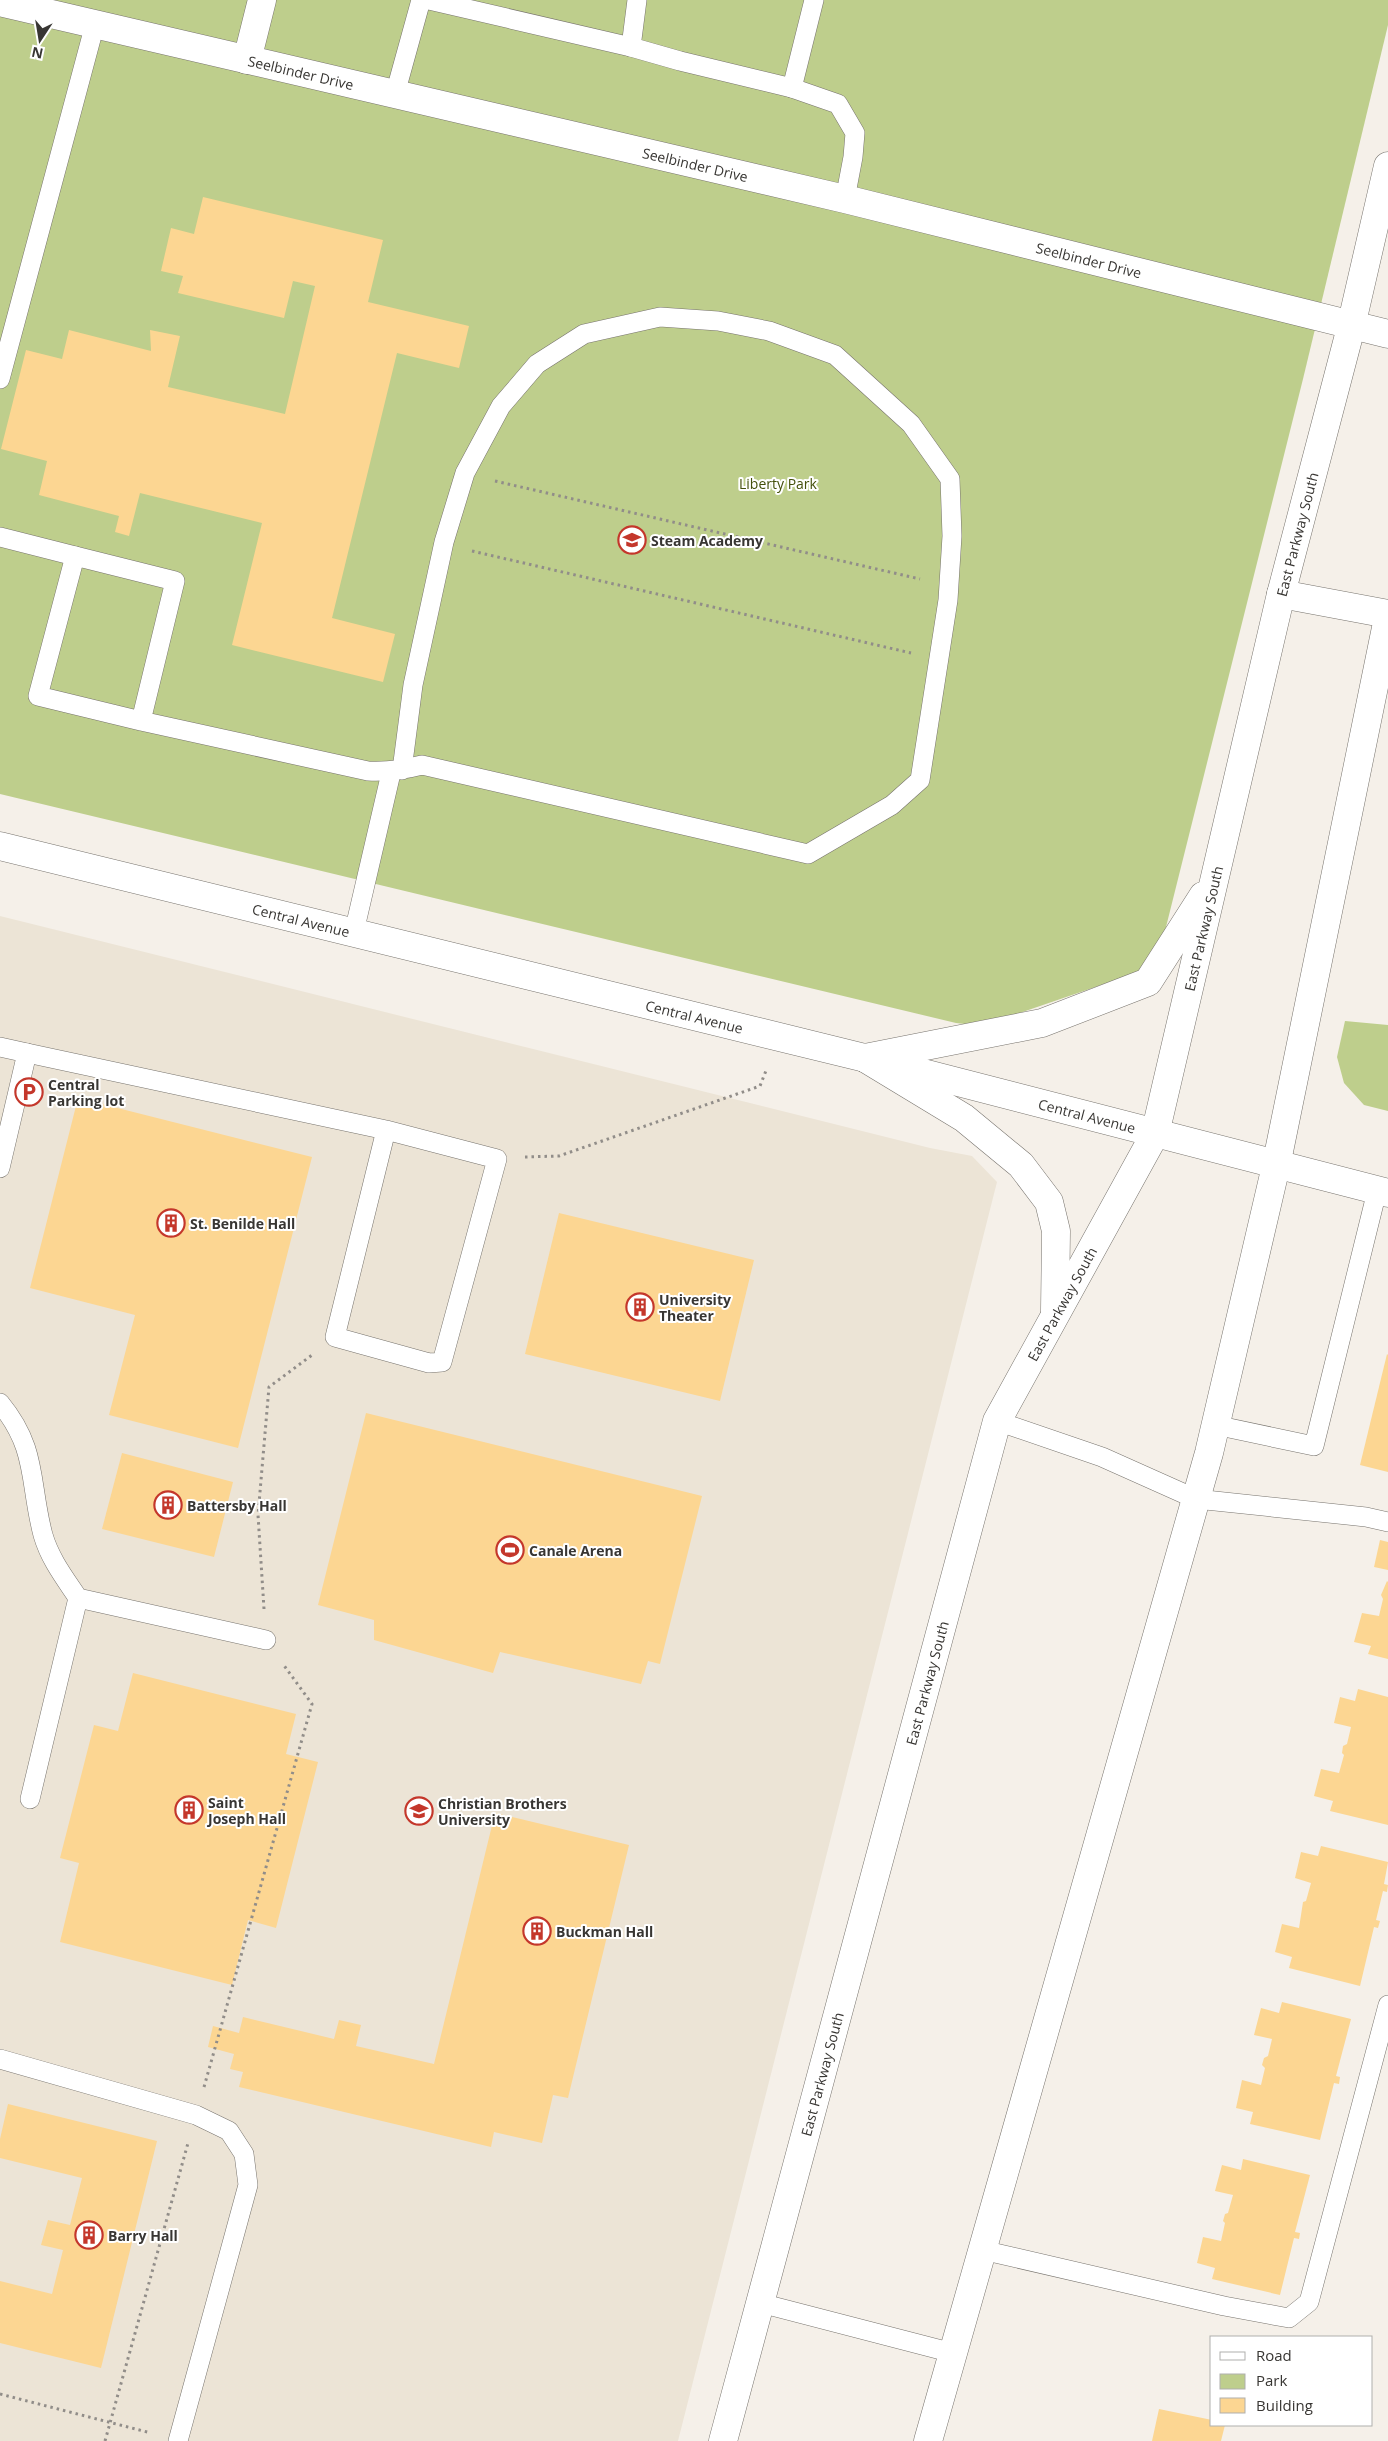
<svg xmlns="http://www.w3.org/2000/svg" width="1388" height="2441" font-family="'Open Sans',sans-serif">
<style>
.built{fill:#ece4d6}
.green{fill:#bece8c}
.building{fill:#fcd692}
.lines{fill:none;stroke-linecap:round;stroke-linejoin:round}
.lane-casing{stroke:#77736d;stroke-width:20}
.street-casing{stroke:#77736d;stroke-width:29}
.secondary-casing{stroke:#77736d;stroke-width:29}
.primary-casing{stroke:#77736d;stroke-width:29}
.path{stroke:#918d89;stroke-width:3;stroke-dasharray:2.5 4;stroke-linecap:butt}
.lane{stroke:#fff;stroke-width:19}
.street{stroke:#fff;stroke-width:28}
.secondary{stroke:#fff;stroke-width:28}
.primary{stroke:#fff;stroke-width:28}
.labels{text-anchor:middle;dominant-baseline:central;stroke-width:4;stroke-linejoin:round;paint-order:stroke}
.street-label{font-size:14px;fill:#383633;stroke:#fff}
.park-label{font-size:14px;fill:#44500b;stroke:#fff}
.poi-label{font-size:14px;font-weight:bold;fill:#383633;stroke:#fff;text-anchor:start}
</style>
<rect width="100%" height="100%" fill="#f5f0e9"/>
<!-- built -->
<path class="built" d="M0,916L930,1148L972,1156L997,1182L678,2441H0Z"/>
<!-- green -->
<g class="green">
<path d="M0,0H1388V25L1303,379L1159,955L1142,971L982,1026L956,1023L0,794Z"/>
<path d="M1345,1021L1388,1025V1111L1364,1105L1344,1083L1337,1057Z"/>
</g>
<!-- building -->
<g class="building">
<path d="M203,197L383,240L368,302L469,326L459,368L397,353L332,618L395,634L383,682L232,645L262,523L140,493L129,536L115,532L119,516L39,495L47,461L1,449L26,350L62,359L69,330L151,351L150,330L180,336L168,387L285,414L315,286L293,281L284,318L178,293L183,276L161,271L171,228L194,234Z"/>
<path d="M78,1098L312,1157L238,1448L109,1415L135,1315L30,1288Z"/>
<path d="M559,1213L754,1260L720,1401L525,1354Z"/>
<path d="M1387,1354L1388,1355V1472L1360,1465Z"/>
<path d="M366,1413L702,1496L660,1664L648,1661L641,1684L500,1652L493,1673L374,1640V1620L318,1605Z"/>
<path d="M122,1453L233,1482L214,1557L102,1529Z"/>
<path d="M1380,1540L1388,1542V1570L1374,1567Z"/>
<path d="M1387,1581L1388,1582V1659L1368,1654L1371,1646L1354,1642L1362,1613L1379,1616L1383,1599L1381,1595Z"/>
<path d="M133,1673L296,1714L286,1754L318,1762L276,1928L248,1920L232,1985L60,1942L79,1863L60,1858L94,1725L118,1731Z"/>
<path d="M1358,1689L1388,1697V1825L1330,1811L1333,1801L1314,1796L1321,1769L1339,1773L1344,1755L1342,1753L1343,1746L1347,1744L1351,1727L1334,1723L1340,1697L1355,1701Z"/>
<path d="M495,1813L629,1845L568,2098L553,2095L542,2143L494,2132L491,2147L239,2087L243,2072L230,2069L234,2054L208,2047L213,2026L239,2033L243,2017L334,2039L339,2020L361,2025L356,2046L434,2064Z"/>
<path d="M1321,1846L1388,1862L1384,1884L1388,1885L1387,1892L1383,1891L1376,1920L1380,1921L1378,1928L1374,1927L1360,1986L1289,1968L1292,1957L1275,1952L1282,1924L1299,1928L1303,1902L1306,1901L1311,1883L1295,1878L1301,1852L1318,1856Z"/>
<path d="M1282,2002L1351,2019L1336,2076L1340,2077L1339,2084L1334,2083L1320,2140L1250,2124L1253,2112L1236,2108L1242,2080L1261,2085L1265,2068L1262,2065L1264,2058L1268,2056L1272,2039L1254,2035L1261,2008L1279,2013Z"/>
<path d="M8,2104L157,2141L101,2368L0,2343V2281L52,2294L63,2250L41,2245L48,2220L70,2225L82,2178L0,2158V2139Z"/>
<path d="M1243,2159L1310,2175L1295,2232L1300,2233L1299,2239L1294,2238L1280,2295L1212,2279L1215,2268L1197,2263L1203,2237L1221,2241L1225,2223L1223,2221L1225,2214L1228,2213L1233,2195L1215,2191L1222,2165L1241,2170Z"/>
<path d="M1159,2409L1212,2420V2425H1225L1221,2441H1152Z"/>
</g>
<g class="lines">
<!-- lane casing -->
<g class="lane-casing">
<g id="lane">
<path d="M429,0L631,47"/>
<path d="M637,0L631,47L680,61L792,88L838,104L855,133L853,157L845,199"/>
<path d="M792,88L814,0"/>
<path d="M395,94L421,0"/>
<path d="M0,379L95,24"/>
<path d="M0,537L75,556"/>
<path d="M141,721L38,696L75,556L175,581L141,721L368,771C388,772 403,770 422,765L808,854L892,805L920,780L948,600L952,536L950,479L911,424L835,355L769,331L718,321L660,317L584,334L537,364L501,406L465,473L444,542L413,685L402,770"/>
<path d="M354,932L391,773"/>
<path d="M0,1047L27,1053"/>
<path d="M0,1168L27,1053L386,1130L497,1159L442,1362L429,1363L335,1337L386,1130"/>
<path d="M0,1403C38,1449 29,1482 43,1535C50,1559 64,1577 78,1598L266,1640"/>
<path d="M997,1421L1102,1457L1196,1499L1366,1517L1388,1522"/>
<path d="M1215,1425L1314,1446L1377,1191"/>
<path d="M30,1799L78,1598"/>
<path d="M0,2059L196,2115L229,2131L244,2154L248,2185L178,2441"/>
<path d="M982,2250L1224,2306L1289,2318L1309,2302L1388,2005"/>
<path d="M760,2303L953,2353"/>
</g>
</g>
<!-- street casing -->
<g class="street-casing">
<g id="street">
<path id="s1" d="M0,2L845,199L1388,334"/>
<path d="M247,60L262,0"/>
<path d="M1281,594L1388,614"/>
</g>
</g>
<!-- secondary casing -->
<g class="secondary-casing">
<g id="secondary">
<path id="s2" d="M0,846L865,1058L1388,1193"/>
</g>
</g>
<!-- primary casing -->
<g class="primary-casing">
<g id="primary">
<path d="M865,1058L1042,1023L1148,982L1203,896"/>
<path d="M865,1058L964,1118L1021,1165L1049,1202L1056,1231L1055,1311"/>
<path id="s3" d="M723,2441L997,1421L1155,1134L1281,594L1349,335L1388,166"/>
<path d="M928,2441L1209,1453L1276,1166L1388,618"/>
</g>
</g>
<!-- path -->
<g class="path">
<path d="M495,481L920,579"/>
<path d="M472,551L911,653"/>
<path d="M525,1157L559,1156L760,1086L767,1068"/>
<path d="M264,1609L258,1515L269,1387L312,1355"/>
<path d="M204,2087L312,1704L283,1664"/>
<path d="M0,2394L151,2433"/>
<path d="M105,2441L188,2143"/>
</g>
<!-- lane -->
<use href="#lane" class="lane"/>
<!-- street -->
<use href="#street" class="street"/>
<!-- secondary -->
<use href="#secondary" class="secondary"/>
<!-- primary -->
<use href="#primary" class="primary"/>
</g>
<!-- icons -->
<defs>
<g id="school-ring" transform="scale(1.4375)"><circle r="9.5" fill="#fff" stroke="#c4372b" stroke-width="1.5"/><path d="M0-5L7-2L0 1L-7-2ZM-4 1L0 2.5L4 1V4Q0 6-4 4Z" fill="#c4372b"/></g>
<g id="parking-ring" transform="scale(1.4375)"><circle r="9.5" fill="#fff" stroke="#c4372b" stroke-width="1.5"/><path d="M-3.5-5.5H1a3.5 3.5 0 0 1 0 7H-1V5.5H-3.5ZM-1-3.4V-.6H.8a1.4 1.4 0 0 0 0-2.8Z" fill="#c4372b"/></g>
<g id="building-ring" transform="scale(1.4375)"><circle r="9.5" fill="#fff" stroke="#c4372b" stroke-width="1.5"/><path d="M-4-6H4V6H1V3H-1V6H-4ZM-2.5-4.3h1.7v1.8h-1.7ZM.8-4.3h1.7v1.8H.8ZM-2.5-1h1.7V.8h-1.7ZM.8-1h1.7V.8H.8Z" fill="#c4372b"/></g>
<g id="stadium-ring" transform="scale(1.4375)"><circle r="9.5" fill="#fff" stroke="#c4372b" stroke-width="1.5"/><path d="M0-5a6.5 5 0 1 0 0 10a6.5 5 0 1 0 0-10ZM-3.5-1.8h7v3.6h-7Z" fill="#c4372b"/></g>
<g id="university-ring" transform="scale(1.4375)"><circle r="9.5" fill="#fff" stroke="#c4372b" stroke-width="1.5"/><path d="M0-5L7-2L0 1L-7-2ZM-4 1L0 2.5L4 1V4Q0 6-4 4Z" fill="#c4372b"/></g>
</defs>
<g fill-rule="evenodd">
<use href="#school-ring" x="632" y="540"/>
<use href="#parking-ring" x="29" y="1092"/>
<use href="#building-ring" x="171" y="1223"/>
<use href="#building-ring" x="640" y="1307"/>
<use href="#building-ring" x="168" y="1505"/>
<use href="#stadium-ring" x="510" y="1550"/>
<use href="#building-ring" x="189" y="1810"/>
<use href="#university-ring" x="419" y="1811"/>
<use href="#building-ring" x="537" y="1931"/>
<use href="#building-ring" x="89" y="2235"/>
</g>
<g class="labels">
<!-- street labels -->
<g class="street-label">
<text stroke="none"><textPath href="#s1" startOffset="309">Seelbinder Drive</textPath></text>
<text stroke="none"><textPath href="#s1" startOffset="714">Seelbinder Drive</textPath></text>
<text stroke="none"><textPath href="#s1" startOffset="1119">Seelbinder Drive</textPath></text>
<text stroke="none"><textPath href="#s3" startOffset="2000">East Parkway South</textPath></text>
<text stroke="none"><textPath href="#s2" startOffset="310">Central Avenue</textPath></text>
<text stroke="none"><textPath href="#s3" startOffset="1595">East Parkway South</textPath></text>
<text stroke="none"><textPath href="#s2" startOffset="715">Central Avenue</textPath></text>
<text stroke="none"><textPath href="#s2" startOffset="1120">Central Avenue</textPath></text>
<text stroke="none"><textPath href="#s3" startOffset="1190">East Parkway South</textPath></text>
<text stroke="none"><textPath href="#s3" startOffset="785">East Parkway South</textPath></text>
<text stroke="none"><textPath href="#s3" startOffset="380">East Parkway South</textPath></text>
</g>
<!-- park labels -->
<g class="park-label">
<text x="778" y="483">Liberty Park</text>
</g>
<!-- poi labels -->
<g class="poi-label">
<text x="651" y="540">Steam Academy</text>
<text x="48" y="1084">Central<tspan x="48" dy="16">Parking lot</tspan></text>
<text x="190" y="1223">St. Benilde Hall</text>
<text x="659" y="1299">University<tspan x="659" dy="16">Theater</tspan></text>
<text x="187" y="1505">Battersby Hall</text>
<text x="529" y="1550">Canale Arena</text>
<text x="208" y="1802">Saint<tspan x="208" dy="16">Joseph Hall</tspan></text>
<text x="438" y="1803">Christian Brothers<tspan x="438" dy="16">University</tspan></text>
<text x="556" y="1931">Buckman Hall</text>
<text x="108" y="2235">Barry Hall</text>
</g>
</g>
<!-- legend -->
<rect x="1210" y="2336" width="162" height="90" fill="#ffffff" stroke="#afafad"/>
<rect x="1220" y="2352" width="25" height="8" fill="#ffffff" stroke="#afafad"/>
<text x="1256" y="2361" font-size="15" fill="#383633">Road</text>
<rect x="1220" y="2374" width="25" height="15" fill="#bece8c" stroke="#afafad"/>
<text x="1256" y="2386" font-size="15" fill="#383633">Park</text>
<rect x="1220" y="2398" width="25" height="15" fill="#fcd692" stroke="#afafad"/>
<text x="1256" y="2411" font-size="15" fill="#383633">Building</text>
<!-- north arrow -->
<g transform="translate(40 40) rotate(192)" stroke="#ffffff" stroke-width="4" paint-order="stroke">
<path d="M0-4L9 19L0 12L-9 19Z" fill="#383633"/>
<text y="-8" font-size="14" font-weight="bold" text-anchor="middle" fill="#383633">N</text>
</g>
</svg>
